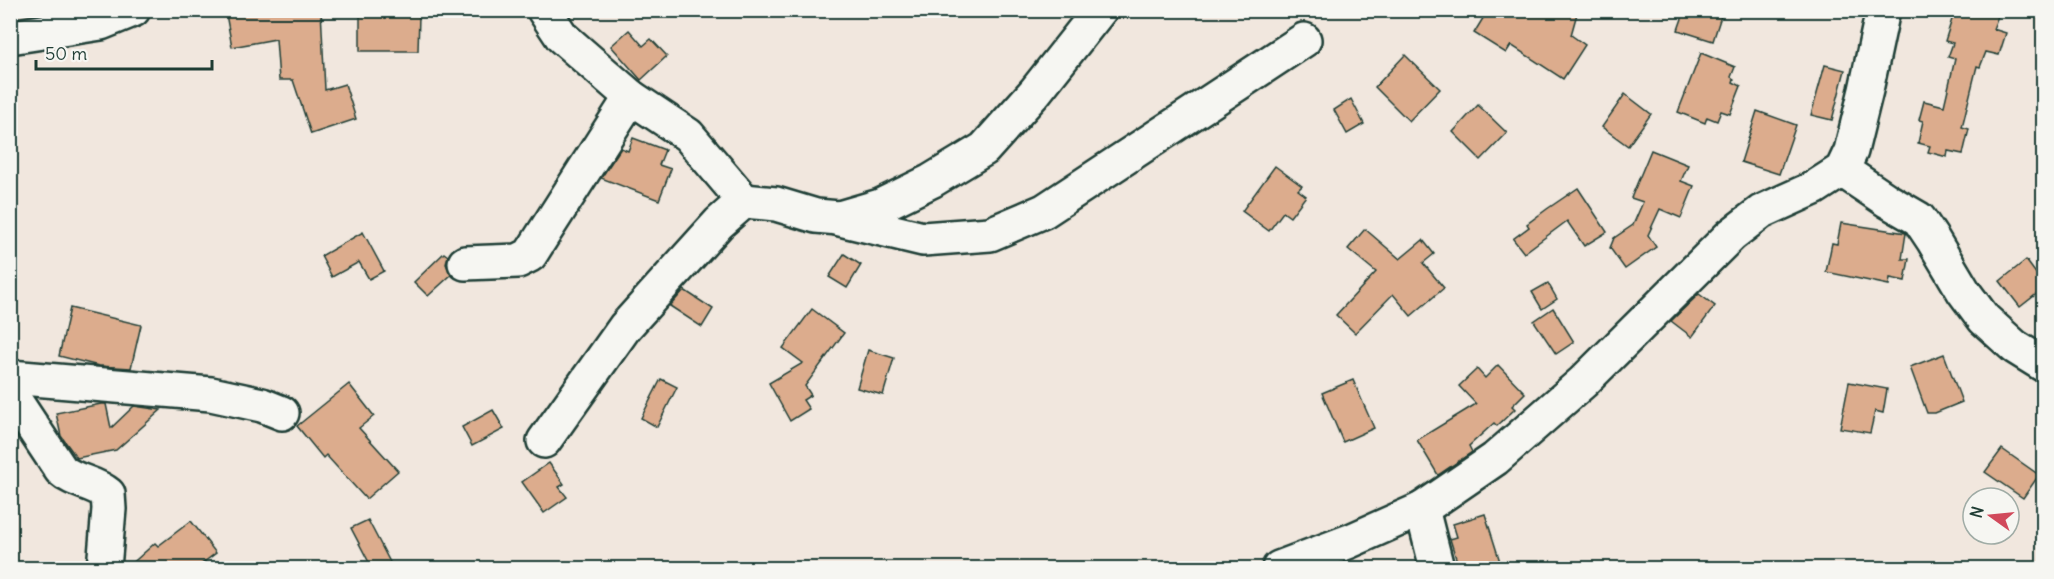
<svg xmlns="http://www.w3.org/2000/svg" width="2054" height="579" font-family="Delius,sans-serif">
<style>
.building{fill:#dcac8d;stroke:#1f3d34;stroke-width:1.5}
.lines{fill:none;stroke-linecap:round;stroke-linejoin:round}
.minor-casing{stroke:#1f3d34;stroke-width:38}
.minor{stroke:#f6f6f2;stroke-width:33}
</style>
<rect width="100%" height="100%" fill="#f1e7de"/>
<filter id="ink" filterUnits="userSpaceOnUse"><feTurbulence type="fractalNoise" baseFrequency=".0167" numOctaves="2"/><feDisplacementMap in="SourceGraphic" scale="12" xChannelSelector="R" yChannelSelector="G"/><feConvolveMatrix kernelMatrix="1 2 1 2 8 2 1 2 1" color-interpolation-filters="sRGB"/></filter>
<g filter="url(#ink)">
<!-- building -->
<g class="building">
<path d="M244,10H321L325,90L345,84L356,119L311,134L293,80H279L276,39L232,47L226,14Z"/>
<path d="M1488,10H1578L1571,35L1585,45L1563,79L1511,45L1506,53L1474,33Z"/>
<path d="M1685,10H1723L1713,41L1678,30Z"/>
<path d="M1955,10H1982L1998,16L1993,29L2006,33L1999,55L1986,52L1980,67L1977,66L1962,127L1969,129L1963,154L1948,151L1947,157L1928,152L1930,146L1918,143L1923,121L1919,120L1924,101L1944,106L1955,59L1948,57L1953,43L1945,41Z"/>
<path d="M370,14L419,15L418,51H360V15Z"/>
<path d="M629,30L643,46L651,39L667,56L641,80L611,46Z"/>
<path d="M1701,53L1735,67L1731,77L1734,79L1733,82L1741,86L1730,114L1721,111L1717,121L1707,117L1705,123L1678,112Z"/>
<path d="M1405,55L1440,89L1409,121L1375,87Z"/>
<path d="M1825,65L1845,70L1832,120L1811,115Z"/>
<path d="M1625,94L1651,114L1628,146L1602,127Z"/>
<path d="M1351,99L1364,124L1347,134L1334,110Z"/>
<path d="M1478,105L1507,133L1481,160L1453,132Z"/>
<path d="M1757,111L1796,125L1779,174L1741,162Z"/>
<path d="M633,138L665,150L659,165L671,169L659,200L601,178L621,148L628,151Z"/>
<path d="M1651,150L1688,165L1681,181L1694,186L1681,218L1660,209L1648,235L1656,247L1625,269L1610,248L1614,238L1633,225L1643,202L1631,198Z"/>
<path d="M1275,166L1302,186L1298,190L1306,196L1290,217L1283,212L1269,231L1242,211Z"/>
<path d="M1578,188L1607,232L1584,246L1567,221L1524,253L1513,239L1529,227L1527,224L1547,209Z"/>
<path d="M1841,223L1906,233L1902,259H1909L1905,281L1890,278L1889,285L1826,272L1832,243L1837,244Z"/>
<path d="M1365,229L1400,259L1423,240L1434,254L1423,263L1444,288L1411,316L1393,294L1355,333L1336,315L1376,272L1348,249Z"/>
<path d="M363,232L384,271L369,279L359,262L332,277L321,256Z"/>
<path d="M444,253L448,256L446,264L451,275L428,296L414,282Z"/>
<path d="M844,254L861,265L847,288L829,277Z"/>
<path d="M2026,260L2043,283V289L2020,307L2000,281Z"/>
<path d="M1548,283L1557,299L1542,309L1532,292Z"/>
<path d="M684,290L713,309L702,327L670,306Z"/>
<path d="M1699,294L1715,306L1692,337L1671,321Z"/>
<path d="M70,308L141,325L131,368L99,366L59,356Z"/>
<path d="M1553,308L1574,342L1556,354L1534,321Z"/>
<path d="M812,309L844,333L805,386L811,395L803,400L809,409L790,421L769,383L803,363L783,348Z"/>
<path d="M868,350L894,358L883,395L857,388Z"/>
<path d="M1944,354L1962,402L1935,413H1927L1910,367Z"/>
<path d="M1498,365L1525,393L1512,406L1515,409L1497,426L1494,423L1469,446L1472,452L1438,475L1417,440L1476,404L1459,386L1477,369L1485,378Z"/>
<path d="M661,379L677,387L657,427L641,418Z"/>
<path d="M1353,380L1374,428L1343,442L1322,393Z"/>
<path d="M1849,382L1887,389L1883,413L1875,411L1870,433L1840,428Z"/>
<path d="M349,384L374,416L359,428L398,471L366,499L326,455L323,458L297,426Z"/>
<path d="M101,404H106L111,428L134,406L161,410L116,450L77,458L61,436L56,413Z"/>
<path d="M493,410L504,429L472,446L462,427Z"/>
<path d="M2002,449L2039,475L2023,498L1985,472Z"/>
<path d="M549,463L564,484L559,487L567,497L544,513L522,482Z"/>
<path d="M1485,514L1502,568H1459L1450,539L1457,537L1453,524Z"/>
<path d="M368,520L393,568H372L351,528Z"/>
<path d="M191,521L216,553L196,568H127L155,543L158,546Z"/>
</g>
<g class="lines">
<!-- minor casing -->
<g class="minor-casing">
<g id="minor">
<path d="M544,10L562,37L631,97L688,135L744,201"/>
<path d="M10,37L101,23L133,10"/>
<path d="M1842,170L1888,201L1919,219L1933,240L1964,292L1984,319L2015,347L2044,365"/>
<path d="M840,219L923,239L990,234L1044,211L1304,40"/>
<path d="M465,263L518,261L530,255L631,97"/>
<path d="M10,377L211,394L262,405L282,413"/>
<path d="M10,393L61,470C74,482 94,482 108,494L109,509L104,568"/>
<path d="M544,441L625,327L719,223L744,201L776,204L816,216L839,218L880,206L931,181L984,149L1035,92L1100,10"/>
<path d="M1422,509L1437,568"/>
<path d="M1279,568L1350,541L1422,509L1495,459L1583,382L1731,235L1761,212L1814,188L1842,170L1851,151L1866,90L1883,10"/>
</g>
</g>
<!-- minor -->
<use href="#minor" class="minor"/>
</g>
</g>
<!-- margin -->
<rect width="2054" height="579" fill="none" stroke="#f6f6f2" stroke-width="36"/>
<rect x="18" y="18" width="2018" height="543" fill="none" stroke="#1f3d34" stroke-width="2" filter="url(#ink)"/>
<!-- north arrow -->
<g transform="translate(1991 516) rotate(285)"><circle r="28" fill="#f6f6f2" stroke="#a0aca6" stroke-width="1.5"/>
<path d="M0-4.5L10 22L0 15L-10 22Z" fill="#d1495b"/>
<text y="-9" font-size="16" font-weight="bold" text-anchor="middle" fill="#1f3d34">N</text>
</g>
<!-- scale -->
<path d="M36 60v9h176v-9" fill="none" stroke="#1f3d34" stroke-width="3"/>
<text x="45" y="60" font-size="18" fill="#1f3d34" stroke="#f6f6f2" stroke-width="4.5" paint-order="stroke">50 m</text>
</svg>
